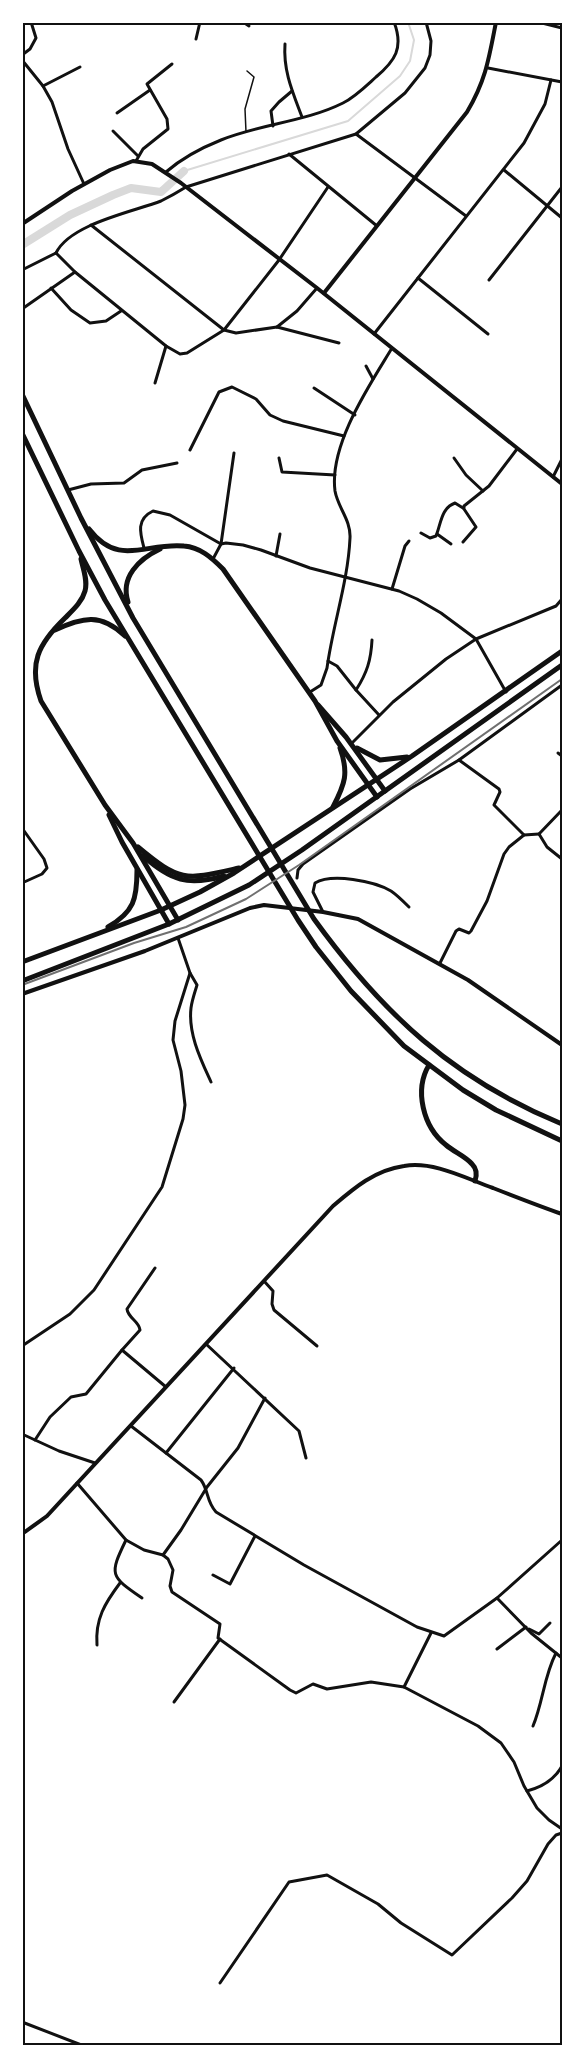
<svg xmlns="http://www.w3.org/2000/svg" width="585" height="2068" font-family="Quicksand,sans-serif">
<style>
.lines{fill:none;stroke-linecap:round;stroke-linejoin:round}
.stream{stroke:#d9d9d9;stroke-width:2}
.canal{stroke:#d9d9d9;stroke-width:8}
.service{stroke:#111;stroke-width:1.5}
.minor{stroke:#111;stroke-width:3}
.tertiary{stroke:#111;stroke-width:4}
.trunk{stroke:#111;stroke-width:5}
.rail{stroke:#707070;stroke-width:2}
.neatline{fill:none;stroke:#111;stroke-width:2}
</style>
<rect width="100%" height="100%" fill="#fff"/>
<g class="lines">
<!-- stream -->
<path class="stream" d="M184,171L348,121L400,76L410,61L414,40L408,22"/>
<!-- canal -->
<path class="canal" d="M22,245L70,215L113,195L131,188L161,192L184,171"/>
<!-- service -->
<path class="service" d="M246,132L245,109L254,77L247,71"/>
<!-- minor -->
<g class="minor">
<path d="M243,22L249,26"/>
<path d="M538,22L562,28"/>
<path d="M196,39L200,22"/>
<path d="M285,44C283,71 293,93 302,117"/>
<path d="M22,55L30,49L36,38L31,22"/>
<path d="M22,60L43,86L52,102L68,149L84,184"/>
<path d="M488,68L562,82"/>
<path d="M43,86L80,67"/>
<path d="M117,113L150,90"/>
<path d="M273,126L271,111L279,102L292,91"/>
<path d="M113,131L138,156"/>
<path d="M356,134L466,216"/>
<path d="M289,154L377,226"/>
<path d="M136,161L143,149L168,129L167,119L147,84L172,64"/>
<path d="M504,170L562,218"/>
<path d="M166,172C182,158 201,148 221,140C260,124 305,122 343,103C355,97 366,86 376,77C395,61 404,48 394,22"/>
<path d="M91,225L224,330L236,333L277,327L339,343"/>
<path d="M56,253C70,224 132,212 161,201C169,197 178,192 186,187L356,134L405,93L425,68L430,55L431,41L426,22"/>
<path d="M56,253L75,272L166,346L180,354L187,353L224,330L279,260L328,187"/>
<path d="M22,270L56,253"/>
<path d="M418,278L488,334"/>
<path d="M489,280L562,187"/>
<path d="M51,288L71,310L90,323L106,321L121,311"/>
<path d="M22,309L75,272"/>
<path d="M277,327L297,311L317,288"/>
<path d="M374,334L524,143L545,104L551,80"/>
<path d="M366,366L373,379"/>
<path d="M155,383L166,346"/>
<path d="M314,388L355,415"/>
<path d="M190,450L219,392L232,387L256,399L270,415L283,421L344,436"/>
<path d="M279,458L282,472L335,475"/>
<path d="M454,458L466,475L483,491"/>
<path d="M553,477L562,459"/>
<path d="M68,490L91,484L124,483L142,470L177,463"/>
<path d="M421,533L430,538L436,536C441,524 441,508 455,503L463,508"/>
<path d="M437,534L451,544"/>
<path d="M463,542L476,527L464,509V506L489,486L517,449"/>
<path d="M221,544L226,543L243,545L261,550L310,568L399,591L417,599L441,613L476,639L506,692"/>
<path d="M144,548C140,533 136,519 153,511L170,515L221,544"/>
<path d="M276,556L280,534"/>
<path d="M213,559L221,544L234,453"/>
<path d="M392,589L405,546L409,541"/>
<path d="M372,640C371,660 367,673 356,690L379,715"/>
<path d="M328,661L337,666L356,690"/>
<path d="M310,692L321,685L327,668C333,624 348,582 350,538C351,520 338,508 335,491C329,445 369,386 392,348"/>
<path d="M352,743L393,702L446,659L476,639L556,606L562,599"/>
<path d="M558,753L562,756"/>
<path d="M459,760L499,789L500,792L494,805L524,835"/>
<path d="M562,810L539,834L547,847L562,859"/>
<path d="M22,828L44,859L47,868L42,874L22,883"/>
<path d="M297,878L298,870L303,864L410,789L459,760L562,685"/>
<path d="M323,912L313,892L315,883C332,873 374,881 391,891C397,895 403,901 409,907"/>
<path d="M440,963L456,931L459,929L469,933L471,931L487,901L504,854L509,847L524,835L539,834"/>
<path d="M190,973L197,985C195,992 192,1000 191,1008C188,1034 201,1060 211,1082"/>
<path d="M264,1281L273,1291L272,1304L274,1310L317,1346"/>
<path d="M206,1344L299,1431L306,1458"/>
<path d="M22,1346L70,1314L94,1290L162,1187L183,1119L185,1105L181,1071L173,1040L175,1021L190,973L178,938"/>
<path d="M122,1350L140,1330C139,1321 128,1318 127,1309L155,1268"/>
<path d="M131,1426L201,1480C209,1491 206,1501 216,1512L304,1565L417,1627L444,1636L497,1598L562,1540"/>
<path d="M22,1434L59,1451L95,1463"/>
<path d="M35,1440L50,1417L71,1397L86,1394L122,1350L166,1387"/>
<path d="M166,1453L234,1368"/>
<path d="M77,1483L126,1540L144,1550L163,1555L168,1559L173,1570L170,1586L172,1592L220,1624L218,1638L290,1690L296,1693L313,1684L327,1689L371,1682L404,1687L478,1726L501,1743L514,1762L524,1786L537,1808L549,1820L562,1829"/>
<path d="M126,1540C109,1575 110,1576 142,1598"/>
<path d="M163,1555L181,1530L207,1487L238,1448L265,1398"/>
<path d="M213,1575L230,1584L255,1536"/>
<path d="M497,1598L531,1633L562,1658"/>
<path d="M529,1629L539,1634L550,1623"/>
<path d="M97,1645C95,1619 105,1603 120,1583"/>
<path d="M497,1649L526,1627"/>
<path d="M404,1687L431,1633"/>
<path d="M174,1702L220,1639"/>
<path d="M533,1726C543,1702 544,1676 556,1653"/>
<path d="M527,1791C542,1787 555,1779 562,1766"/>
<path d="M220,1983L289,1882L327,1875L378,1904L401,1923L452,1955L512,1898L527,1881L548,1844L556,1835L562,1833"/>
<path d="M22,2022L84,2046"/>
</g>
<!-- tertiary -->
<g class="tertiary">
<path d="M22,224L72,191L110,170L133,161L152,164L181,183L317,288L562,484"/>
<path d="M324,293L467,112C486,80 489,58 496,22"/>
<path d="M22,994L145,951L250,908L264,905L323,912L358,919L468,980L562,1045"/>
<path d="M22,1534L47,1516L333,1206C354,1188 375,1170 404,1166C434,1161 465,1178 493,1188C516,1197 539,1206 562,1214"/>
</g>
<!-- trunk -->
<g class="trunk">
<path d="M22,394L81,518L133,618L314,919C383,1014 453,1079 562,1124"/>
<path d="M22,433L79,551L105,600L298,920L316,947L351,991L404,1046L463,1090L496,1110L562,1141"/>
<path d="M89,529C119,568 146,542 184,546C200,547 212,558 223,569L315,701L337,741L377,797"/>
<path d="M81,559C83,569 88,580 85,591C82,602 73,610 65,618C38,644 28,664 41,701L105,805L133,843L178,920"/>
<path d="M128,602C120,577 139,559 160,549"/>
<path d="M55,630C83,617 101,613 125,636"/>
<path d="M318,705L346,737L385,791"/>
<path d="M357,748L380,760L407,757"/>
<path d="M333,807C345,784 349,773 340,748"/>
<path d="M109,815L122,842L169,924"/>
<path d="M138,847C181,883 186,880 239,868"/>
<path d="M143,856C171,881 188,886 224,876"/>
<path d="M108,927C134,912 137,899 137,870"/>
<path d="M22,962L161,910L200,892L234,873L412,756L562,651"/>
<path d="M22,981L169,924L249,885L302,850L562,665"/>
<path d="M429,1065C414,1090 423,1127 446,1145C454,1152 465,1156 472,1164C477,1169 477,1175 475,1181"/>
</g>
<!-- rail -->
<path class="rail" d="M22,985L134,943L186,927L246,899L299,865L562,679"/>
</g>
<!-- border -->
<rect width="585" height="2068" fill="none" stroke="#ffffff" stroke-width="48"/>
<rect x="24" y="24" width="537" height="2020" class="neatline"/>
</svg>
